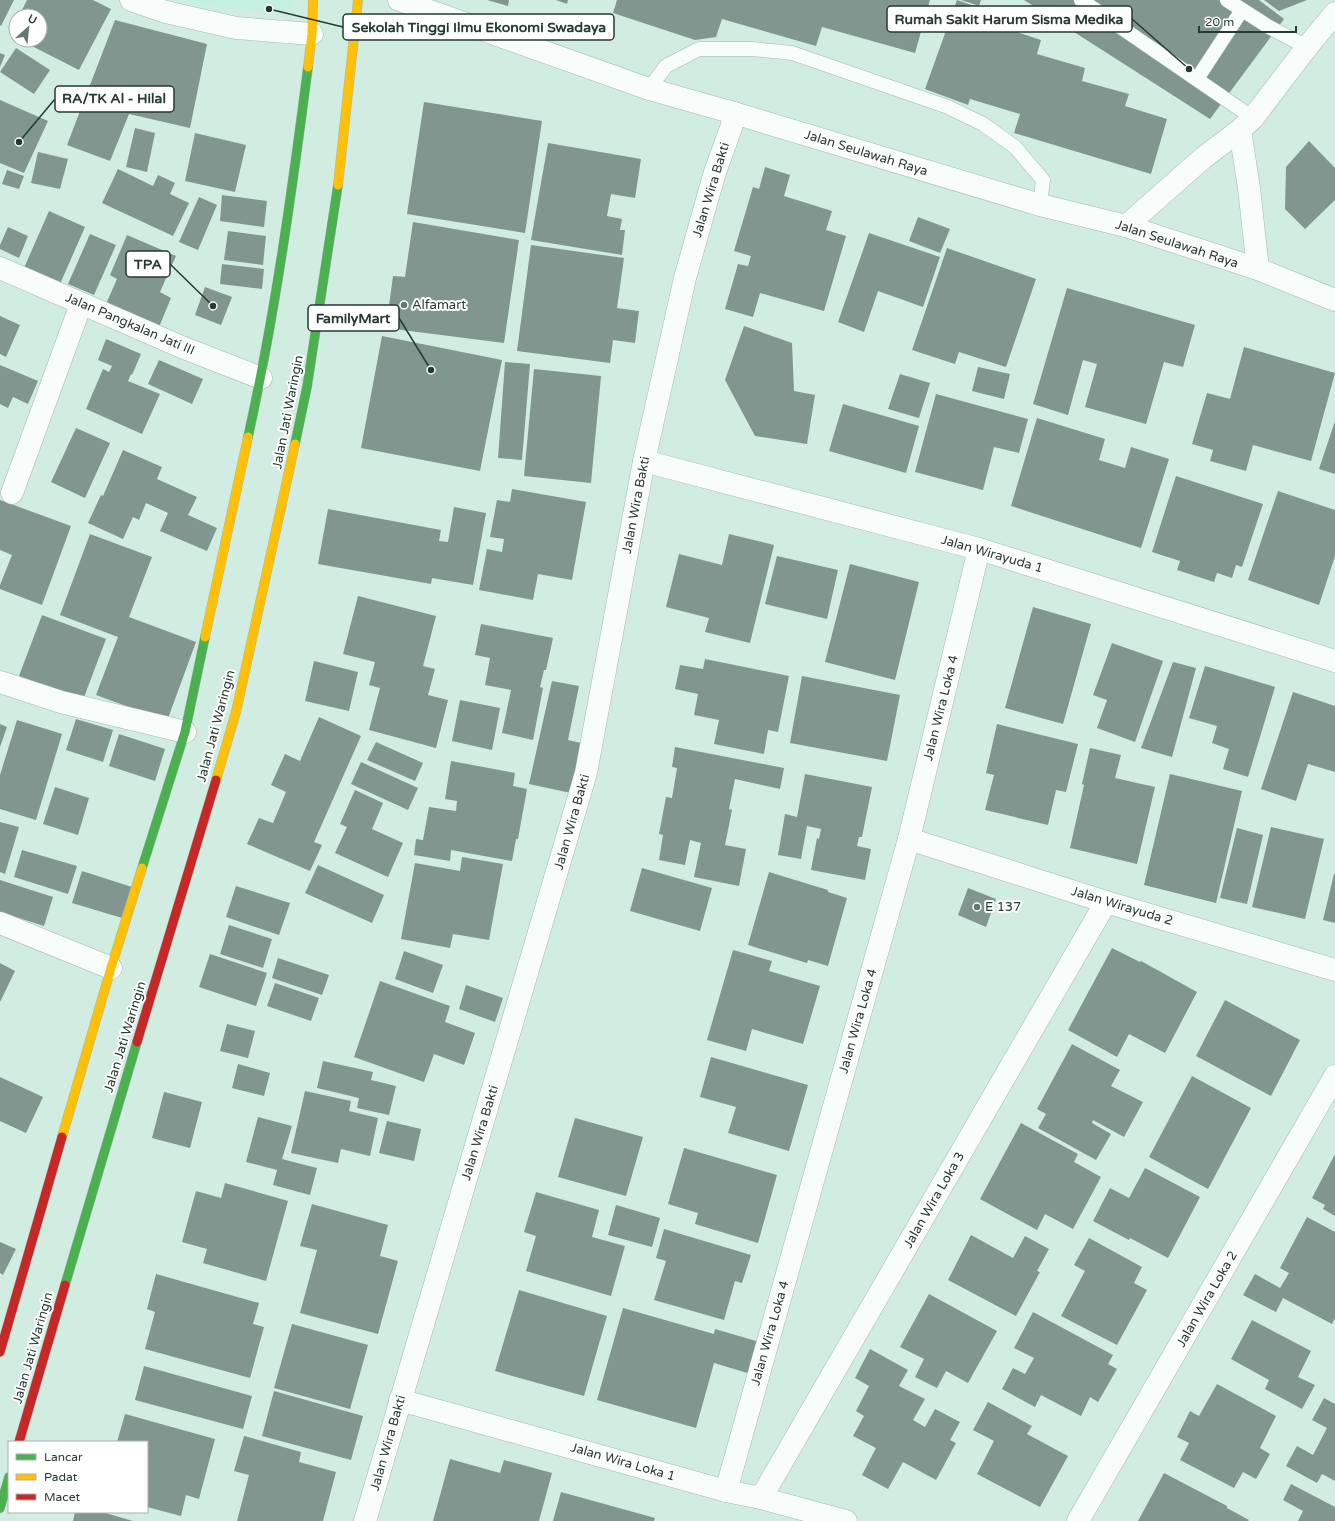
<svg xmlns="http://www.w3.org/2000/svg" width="1335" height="1521" font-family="'Varela Round',sans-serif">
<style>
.built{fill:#c3f0e0}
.building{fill:#81968e}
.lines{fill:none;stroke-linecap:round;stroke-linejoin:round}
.lane-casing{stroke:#a3b9b0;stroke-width:15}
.street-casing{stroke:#a3b9b0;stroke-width:23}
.fast-casing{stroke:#a3b9b0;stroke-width:10}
.slow-casing{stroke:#a3b9b0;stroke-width:10}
.jam-casing{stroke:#a3b9b0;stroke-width:10}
.lane{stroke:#f8fcfb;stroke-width:14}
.street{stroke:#f8fcfb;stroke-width:22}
.fast{stroke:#4caf50;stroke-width:9}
.slow{stroke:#ffc107;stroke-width:9}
.jam{stroke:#c62828;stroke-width:9}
.poi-dot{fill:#627870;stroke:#fff;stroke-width:1.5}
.labels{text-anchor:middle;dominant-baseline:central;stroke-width:4;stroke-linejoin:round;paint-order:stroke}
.street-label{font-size:13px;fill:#263932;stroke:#fff}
.poi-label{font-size:13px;fill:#263932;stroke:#fff;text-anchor:start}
.leader{fill:none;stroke:#263932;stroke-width:1.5}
.callout-dot{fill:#263932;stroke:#fff;stroke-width:1.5}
.callout{fill:#fff;stroke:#263932;stroke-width:1.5}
.callout-label{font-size:14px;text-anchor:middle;font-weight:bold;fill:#263932}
</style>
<rect width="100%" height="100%" fill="#d1ede2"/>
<!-- built -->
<path class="built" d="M184,0H295L294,13L196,5Z"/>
<!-- building -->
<g class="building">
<path d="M0,0H14L1,26L0,25Z"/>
<path d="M27,0H93L111,9L79,70L20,40H40V16H19Z"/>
<path d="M487,0H509L508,6Z"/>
<path d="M556,0H568L567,4Z"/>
<path d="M617,0H930L915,53L822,27L816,46L722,19L716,37L695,40L613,13Z"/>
<path d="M957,0L1000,15L996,25L1041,40L1037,54L1085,68L1082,81L1129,94L1125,106L1167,119L1151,174L1014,133L1020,114L970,99L968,105L925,89Z"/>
<path d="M961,0H981L979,6Z"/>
<path d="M1024,0H1259L1284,19L1210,119Z"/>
<path d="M1264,0H1307L1279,11Z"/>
<path d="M115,20L207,44L190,128L129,114L110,161L67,145Z"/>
<path d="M16,22V38L10,35Z"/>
<path d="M16,48L50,70L34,94L0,72Z"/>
<path d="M0,53L5,55L0,67Z"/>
<path d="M0,100L48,121L24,173L0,163Z"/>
<path d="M424,102L542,121L525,233L407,214Z"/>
<path d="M135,128L155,133L147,172L126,167Z"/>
<path d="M195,133L246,145L235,192L185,181Z"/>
<path d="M1309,141L1335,168V200L1305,229L1285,209L1286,167Z"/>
<path d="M548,143L641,159L635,198L611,194L607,216L622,219L620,230H625L622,255L531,240Z"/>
<path d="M38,152L68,159L60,189L31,183Z"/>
<path d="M765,167L790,175L784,196L832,211L826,230L846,236L824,311L760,293L753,317L725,309L738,264L748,266L751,256L734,251L753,187L759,189Z"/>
<path d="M118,169L153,186L158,175L175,183L170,194L189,203L173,236L102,203Z"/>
<path d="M7,170L24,176L19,189L2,184Z"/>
<path d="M222,195L267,201L264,227L220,221Z"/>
<path d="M199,197L217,205L198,250L179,242Z"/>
<path d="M49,211L85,227L60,284L24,268Z"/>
<path d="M918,217L950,229L940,253L909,241Z"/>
<path d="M413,222L519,240L504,343L386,328L393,276L405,277Z"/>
<path d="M8,227L28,236L19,258L0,249V245Z"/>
<path d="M228,231L266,236L263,265L224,260Z"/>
<path d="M869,233L940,257L923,307L878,291L864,332L838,322Z"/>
<path d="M90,234L116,245L94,295L68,284Z"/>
<path d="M127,235L176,256L160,292L171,298L159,327L106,304L117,279L110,275Z"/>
<path d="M531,245L624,258L617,308L639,311L635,343L613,340L610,363L517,351Z"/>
<path d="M947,248L1036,279L1006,367L959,352L955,364L912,350Z"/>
<path d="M222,264L264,269L262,289L220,284Z"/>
<path d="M205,287L232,297L221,325L195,315Z"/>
<path d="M1067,288L1195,325L1183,367L1164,362L1146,424L1085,407L1097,364L1083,360L1068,415L1033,404Z"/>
<path d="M0,316L20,325L6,357L0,354Z"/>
<path d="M744,326L792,343L794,391L815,395L807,444L755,436L725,380Z"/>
<path d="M382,336L502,360L480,471L361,448Z"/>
<path d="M106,339L141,354L132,375L131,374L128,381L160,394L142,434L86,409L103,369L109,372L112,366L98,360Z"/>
<path d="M1244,347L1335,373L1311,461L1253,445L1246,471L1210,461L1213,450L1192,444L1207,393L1230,399Z"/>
<path d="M159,360L203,379L192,404L148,384Z"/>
<path d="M505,362L530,364L522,460L498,458Z"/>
<path d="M0,365L38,381L28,404L13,397L8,408L0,404Z"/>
<path d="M978,367L1010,374L1004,399L972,391Z"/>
<path d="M534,369L601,376L591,483L524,476Z"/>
<path d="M900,374L930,383L919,418L888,409Z"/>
<path d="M936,394L1028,419L1019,453L994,447L983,490L915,472Z"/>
<path d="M843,404L919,426L906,473L829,451Z"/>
<path d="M1037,418L1105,439L1099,460L1125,468L1131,447L1169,459L1141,548L1011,506Z"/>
<path d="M1335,421V474L1319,469Z"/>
<path d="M76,428L110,443L85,498L51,482Z"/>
<path d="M123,450L162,467L157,479L197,497L188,515L217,528L207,551L160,531L168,513L146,503L139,520L133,517L123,539L88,523L101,495L103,496Z"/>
<path d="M1176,476L1263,504L1242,567L1236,565L1232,578L1217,573L1214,582L1177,570L1180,561L1152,552Z"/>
<path d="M512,489L586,502L572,580L538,574L533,600L479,590L487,549L502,552L504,539L490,537L497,500L510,502Z"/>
<path d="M1278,491L1335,510V556L1319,605L1248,580Z"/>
<path d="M0,500L71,526L42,605L0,589V585L12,555L0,550Z"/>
<path d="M454,507L486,513L473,585L432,578L431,584L318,564L328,509L441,530L439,541L448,542Z"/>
<path d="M90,534L152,557L129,617L196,642L167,721L96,695L118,637L60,615Z"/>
<path d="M729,534L774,545L750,643L705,632L709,618L666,607L679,554L722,565Z"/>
<path d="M777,556L838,570L827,619L765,604Z"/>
<path d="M850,564L919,582L895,680L825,662Z"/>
<path d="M358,596L436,616L423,666L435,669L428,695L448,700L436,748L369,730L380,688L369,685L375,662L343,654Z"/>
<path d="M1033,607L1091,624L1063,724L1005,708Z"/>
<path d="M42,615L106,639L83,700L19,676Z"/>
<path d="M481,624L553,638L546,670H544L540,687L543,688L533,740L502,733L511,690L485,685L490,658L475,655Z"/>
<path d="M1112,643L1163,661L1135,742L1097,728L1107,700L1093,695Z"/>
<path d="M705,659L789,676L778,732L768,730L764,754L714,744L719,720L694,715L698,694L675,689L680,665L703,669Z"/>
<path d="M314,661L358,672L349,711L305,701Z"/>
<path d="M1173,662L1196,668L1172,757L1141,748Z"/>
<path d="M1205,666L1275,687L1248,777L1223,769L1229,749L1212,743L1217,726L1189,718Z"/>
<path d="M802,676L900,695L887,761L790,743Z"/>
<path d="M552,681L579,686L568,740L581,743L571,793L529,784Z"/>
<path d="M1293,692L1335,706V772L1308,764L1296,801L1261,789Z"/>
<path d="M460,700L500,708L492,750L452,741Z"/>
<path d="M319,717L361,736L314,842L322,845L310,871L247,844L259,818L273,823L286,792L271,785L285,754L300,761Z"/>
<path d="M76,719L113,730L103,762L66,750Z"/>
<path d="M17,720L62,734L36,820L0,809V775Z"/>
<path d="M0,724L7,727L0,747Z"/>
<path d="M997,724L1078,744L1066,792L1056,790L1048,825L985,810L994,775L986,773Z"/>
<path d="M119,734L165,749L155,781L109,766Z"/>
<path d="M376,742L423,763L415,781L367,760Z"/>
<path d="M675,747L784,768L780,789L735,779L729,809L732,810L725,845L746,849L739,886L694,877L701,843L690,840L685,865L659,860L663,835L659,834L666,797L672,798L677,768L672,767Z"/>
<path d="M1090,748L1121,755L1115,778L1155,787L1137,864L1070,848L1084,785L1082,784Z"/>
<path d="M451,761L515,773L513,786L527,789L518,839H516L512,861L451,850L450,861L414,855L416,839L423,840L429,807L456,811L457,801L445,799Z"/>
<path d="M361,762L418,788L408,810L351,784Z"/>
<path d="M805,774L872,787L862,837H859L857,846L871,849L865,880L811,870L817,838L819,839L821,829L807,826L801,859L778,855L785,814L797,817Z"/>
<path d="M1170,774L1242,791L1216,903L1144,885Z"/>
<path d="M55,787L89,798L78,835L43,824Z"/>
<path d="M355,790L383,803L372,829L403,843L388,877L335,853L347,827L340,824Z"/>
<path d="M0,822L19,827L5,874L0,872Z"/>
<path d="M1271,827L1324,839L1305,919L1252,907Z"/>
<path d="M1237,828L1263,835L1247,904L1220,898Z"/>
<path d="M22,850L77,866L68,894L14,877Z"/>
<path d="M462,857L503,864L489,940L453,934L450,948L401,939L415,863L460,871Z"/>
<path d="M318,865L384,895L372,923L305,893Z"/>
<path d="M642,868L712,888L700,931L630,911Z"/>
<path d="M82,871L132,887L122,918L72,903Z"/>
<path d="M769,872L828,890V892L847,898L828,966L808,960L807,963L748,945Z"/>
<path d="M1334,874H1335V923L1323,920Z"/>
<path d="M0,880L53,897L44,926L0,912Z"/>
<path d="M236,886L290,903L279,935L226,917Z"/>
<path d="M968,888L996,899L986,927L958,915Z"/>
<path d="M229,925L272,939L263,968L220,954Z"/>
<path d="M1112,948L1140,962L1141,961L1197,992L1165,1053L1129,1034L1117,1057L1068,1030Z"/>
<path d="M733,950L772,961L769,971L820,986L803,1044L752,1029L746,1051L707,1040Z"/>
<path d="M404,951L443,965L433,993L395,979Z"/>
<path d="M210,954L267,973L256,1006L199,987Z"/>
<path d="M278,958L329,975L322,995L272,978Z"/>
<path d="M0,963L15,971L0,1002Z"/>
<path d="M380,981L450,1006L445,1022L475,1033L464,1065L434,1054L424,1082L354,1057Z"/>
<path d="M275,983L319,998L311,1021L267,1006Z"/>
<path d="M466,985L503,998L495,1022L459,1009Z"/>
<path d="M1225,1000L1300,1040L1271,1096L1196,1056Z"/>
<path d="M227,1024L255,1031L248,1058L220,1051Z"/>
<path d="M1072,1044L1120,1070L1111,1086L1143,1102L1124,1137L1093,1120L1092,1123L1111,1134L1096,1160L1038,1128L1046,1114L1037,1109Z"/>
<path d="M711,1057L808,1085L789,1151L728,1133L736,1107L700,1097Z"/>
<path d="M323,1061L373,1072L371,1080L396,1086L389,1115L357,1108L359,1098L317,1088Z"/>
<path d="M238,1064L270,1073L264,1096L232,1088Z"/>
<path d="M1192,1076L1251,1108L1208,1189L1149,1157Z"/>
<path d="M0,1077L43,1097L26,1133L0,1121Z"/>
<path d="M305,1091L351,1101L349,1111L378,1118L370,1156L341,1149L338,1163L291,1153Z"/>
<path d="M164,1092L202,1102L190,1148L152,1138Z"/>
<path d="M258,1117L292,1126L282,1159L317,1168L310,1195L273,1185L277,1170L246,1162Z"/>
<path d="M575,1118L643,1137L626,1196L558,1177Z"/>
<path d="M387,1121L421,1129L414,1161L379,1153Z"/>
<path d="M1021,1123L1078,1154L1074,1162L1101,1177L1073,1229L1045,1214L1037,1230L980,1199Z"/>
<path d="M684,1148L777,1175L758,1243L695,1224L698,1213L668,1204Z"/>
<path d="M1335,1154V1216L1323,1209L1325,1205L1312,1198Z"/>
<path d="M1145,1168L1200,1197L1168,1258L1130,1238L1129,1240L1093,1221L1110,1188L1129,1198Z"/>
<path d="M225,1183L288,1201L266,1281L203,1263L207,1249L182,1242L196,1191L221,1198Z"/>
<path d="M536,1192L599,1210L592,1237L625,1246L611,1296L526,1271L536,1236L524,1232Z"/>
<path d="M312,1204L388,1225L380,1256L398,1261L378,1334L300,1313L317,1250L300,1246Z"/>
<path d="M616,1205L660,1218L652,1247L608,1235Z"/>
<path d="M1307,1217L1335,1232V1318L1332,1324L1283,1298L1276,1312L1243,1295L1255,1274L1280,1288L1289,1273L1280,1268Z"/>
<path d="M664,1229L751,1255L742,1283L735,1281L724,1320L654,1300L666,1261L656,1258Z"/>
<path d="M971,1235L1013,1258L1025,1236L1049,1249L1037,1271L1040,1272L1016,1316L948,1280Z"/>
<path d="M1089,1238L1142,1267L1134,1283L1147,1290L1117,1345L1061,1316L1085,1271L1074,1265Z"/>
<path d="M0,1242L16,1249L3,1275L0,1273Z"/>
<path d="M156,1274L259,1303L253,1324L264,1327L250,1378L145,1349L155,1312L147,1309Z"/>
<path d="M519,1290L607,1316L584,1396L495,1371Z"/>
<path d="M929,1294L997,1331L968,1383L946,1371L937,1388L915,1377L924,1359L900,1347Z"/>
<path d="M623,1308L714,1334L715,1329L763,1343L754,1375L714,1363L696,1428L597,1400Z"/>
<path d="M1033,1312L1113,1355L1108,1364L1117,1369L1098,1402L1090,1397L1081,1416L1041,1395L1035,1407L1002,1389L1013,1368L1025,1374L1034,1358L1014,1348Z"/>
<path d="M1252,1320L1311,1351L1298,1377L1315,1385L1302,1409L1265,1389L1269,1380L1231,1359Z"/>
<path d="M292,1324L368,1345L350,1409L274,1388Z"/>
<path d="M870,1349L908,1370L899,1386L925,1399L913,1420L925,1427L935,1409L960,1422L950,1440L956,1443L936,1480L903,1462L888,1489L862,1475L876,1448L853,1436L864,1416L856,1411L869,1386L855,1378Z"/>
<path d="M144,1366L252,1396L243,1429L135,1400Z"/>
<path d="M1217,1384L1276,1416L1260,1448L1270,1454L1256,1479L1243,1472L1234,1488L1180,1460L1189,1443L1177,1437L1190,1411L1199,1416Z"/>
<path d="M274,1391L363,1416L351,1460L262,1436Z"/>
<path d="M1324,1398L1335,1404V1481L1322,1474L1317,1483L1286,1466L1297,1446L1313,1455L1327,1428L1312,1420Z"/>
<path d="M988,1402L1032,1426L1027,1434L1068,1456L1040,1507L977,1474L994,1441L973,1430Z"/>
<path d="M125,1414L215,1439L199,1499L186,1495L181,1516L147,1507V1442H117Z"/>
<path d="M244,1436L301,1452L299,1462L336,1472L323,1521H237L249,1475L234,1471Z"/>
<path d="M450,1459L500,1473L504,1460L552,1473L539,1521H433Z"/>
<path d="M1164,1473L1227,1506V1508L1249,1520L1248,1521H1138Z"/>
<path d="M1291,1484L1335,1507V1521H1298L1303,1511L1283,1500Z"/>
<path d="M561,1492L655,1518L654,1521H553Z"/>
<path d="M75,1512H102L133,1521H73Z"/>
</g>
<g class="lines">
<!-- lane casing -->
<g class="lane-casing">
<g id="lane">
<path d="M1081,0L1253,118"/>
<path d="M1227,0L1269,27L1307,47"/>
<path d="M1197,79L1242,10"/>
<path d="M649,89L666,66L699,49H753L792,53L948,107L983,124L1015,147L1043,180L1040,205"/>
</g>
</g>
<!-- street casing -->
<g class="street-casing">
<g id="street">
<path d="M131,0L166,12L236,28L312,34"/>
<path d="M399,0L649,89L734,113L1040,205L1126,226L1258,269L1335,300"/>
<path d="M1240,130L1249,188L1258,269"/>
<path d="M1126,226L1203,158L1240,130L1253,118L1307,47L1335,13"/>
<path d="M0,268L184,348L261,378"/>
<path d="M644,461L979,549L1335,661"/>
<path d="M12,493L81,304"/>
<path d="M0,682L61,702L185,732"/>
<path d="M909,839L1106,902L1335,970"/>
<path d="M0,923L111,968"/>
<path d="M400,1400L726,1491L761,1498L846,1521"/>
<path d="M726,1491L909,839L979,549"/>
<path d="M761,1498L1106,902"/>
<path d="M365,1521L586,773L644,461L685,278L715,172L731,128L734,113"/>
<path d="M1078,1521L1335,1076"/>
</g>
</g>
<!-- fast casing -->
<g class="fast-casing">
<g id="fast">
<path d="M248,437C275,315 292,191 308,67"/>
<path d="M295,444L307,387L338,185"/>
<path d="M142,868L185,732L205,637"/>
<path d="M65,1285L137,1042"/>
<path d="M0,1508L9,1477"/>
</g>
</g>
<!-- slow casing -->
<g class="slow-casing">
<g id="slow">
<path d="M308,67L312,34L313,0"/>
<path d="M338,185L358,0"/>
<path d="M205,637L248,437"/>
<path d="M216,780L236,712L295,444"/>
<path d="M62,1137L111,968L142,868"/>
</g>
</g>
<!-- jam casing -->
<g class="jam-casing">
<g id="jam">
<path d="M137,1042L216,780"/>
<path d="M0,1352L62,1137"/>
<path d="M19,1442L65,1285"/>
</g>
</g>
<!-- lane -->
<use href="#lane" class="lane"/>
<!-- street -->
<use href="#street" class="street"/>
<!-- fast -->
<use href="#fast" class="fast"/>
<!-- slow -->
<use href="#slow" class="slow"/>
<!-- jam -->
<use href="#jam" class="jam"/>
</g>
<!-- markers -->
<g class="poi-dot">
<circle cx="404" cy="305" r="4"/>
<circle cx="977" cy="907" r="4"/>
</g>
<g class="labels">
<!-- street labels -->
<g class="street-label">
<text transform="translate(866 153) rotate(17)">Jalan Seulawah Raya</text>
<text transform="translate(711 190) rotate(-73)">Jalan Wira Bakti</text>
<text transform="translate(1177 244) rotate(18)">Jalan Seulawah Raya</text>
<text transform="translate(130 324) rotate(23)">Jalan Pangkalan Jati III</text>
<text transform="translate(288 412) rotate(-79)">Jalan Jati Waringin</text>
<text transform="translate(636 505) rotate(-79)">Jalan Wira Bakti</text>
<text transform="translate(992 554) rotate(16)">Jalan Wirayuda 1</text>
<text transform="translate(941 708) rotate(-76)">Jalan Wira Loka 4</text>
<text transform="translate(216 726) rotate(-75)">Jalan Jati Waringin</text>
<text transform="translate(572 822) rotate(-74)">Jalan Wira Bakti</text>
<text transform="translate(1122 906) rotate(17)">Jalan Wirayuda 2</text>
<text transform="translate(858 1021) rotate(-74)">Jalan Wira Loka 4</text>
<text transform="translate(125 1037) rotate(-73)">Jalan Jati Waringin</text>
<text transform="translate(480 1133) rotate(-73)">Jalan Wira Bakti</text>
<text transform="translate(934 1200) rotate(-60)">Jalan Wira Loka 3</text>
<text transform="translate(1207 1299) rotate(-60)">Jalan Wira Loka 2</text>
<text transform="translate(770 1333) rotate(-74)">Jalan Wira Loka 4</text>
<text transform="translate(33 1348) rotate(-74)">Jalan Jati Waringin</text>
<text transform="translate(388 1443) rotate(-74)">Jalan Wira Bakti</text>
<text transform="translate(623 1462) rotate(16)">Jalan Wira Loka 1</text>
</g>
<!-- poi labels -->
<g class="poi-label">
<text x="412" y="305">Alfamart</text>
<text x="985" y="907">E 137</text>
</g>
</g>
<!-- callouts -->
<path class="leader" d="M1189 69L1132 19M269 9L343 27M19 142L55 99M213 306L170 264M431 370L399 318"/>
<g class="callout-dot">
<circle cx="1189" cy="69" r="4"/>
<circle cx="269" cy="9" r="4"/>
<circle cx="19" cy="142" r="4"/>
<circle cx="213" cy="306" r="4"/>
<circle cx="431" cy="370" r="4"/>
</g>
<g class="callout">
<rect x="887" y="6" width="245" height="26" rx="4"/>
<rect x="343" y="14" width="271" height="26" rx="4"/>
<rect x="55" y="86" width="119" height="26" rx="4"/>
<rect x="126" y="251" width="44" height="26" rx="4"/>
<rect x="308" y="305" width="91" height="26" rx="4"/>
</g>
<g class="callout-label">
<text x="1009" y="24">Rumah Sakit Harum Sisma Medika</text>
<text x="479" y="32">Sekolah Tinggi Ilmu Ekonomi Swadaya</text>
<text x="114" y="103">RA/TK Al - Hilal</text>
<text x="148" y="269">TPA</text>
<text x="353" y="323">FamilyMart</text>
</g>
<!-- legend -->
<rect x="8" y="1441" width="140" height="72" fill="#ffffff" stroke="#a8b0ad"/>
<rect x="16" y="1454" width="20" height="6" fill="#4caf50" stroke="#a8b0ad"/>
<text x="44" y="1461" font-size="12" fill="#263932">Lancar</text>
<rect x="16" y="1474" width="20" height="6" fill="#ffc107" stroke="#a8b0ad"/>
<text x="44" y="1481" font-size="12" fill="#263932">Padat</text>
<rect x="16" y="1494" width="20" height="6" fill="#c62828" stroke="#a8b0ad"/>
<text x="44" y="1501" font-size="12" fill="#263932">Macet</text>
<!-- north arrow -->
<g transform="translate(28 28) rotate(27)"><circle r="19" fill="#ffffff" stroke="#a8b0ad"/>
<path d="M0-3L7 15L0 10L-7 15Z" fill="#627870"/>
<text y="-6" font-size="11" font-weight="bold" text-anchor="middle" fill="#263932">U</text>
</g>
<!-- scale -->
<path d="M1199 26v6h97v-6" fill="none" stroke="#263932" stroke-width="2"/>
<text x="1205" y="26" font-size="12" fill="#263932" stroke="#ffffff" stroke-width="3" paint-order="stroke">20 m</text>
</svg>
